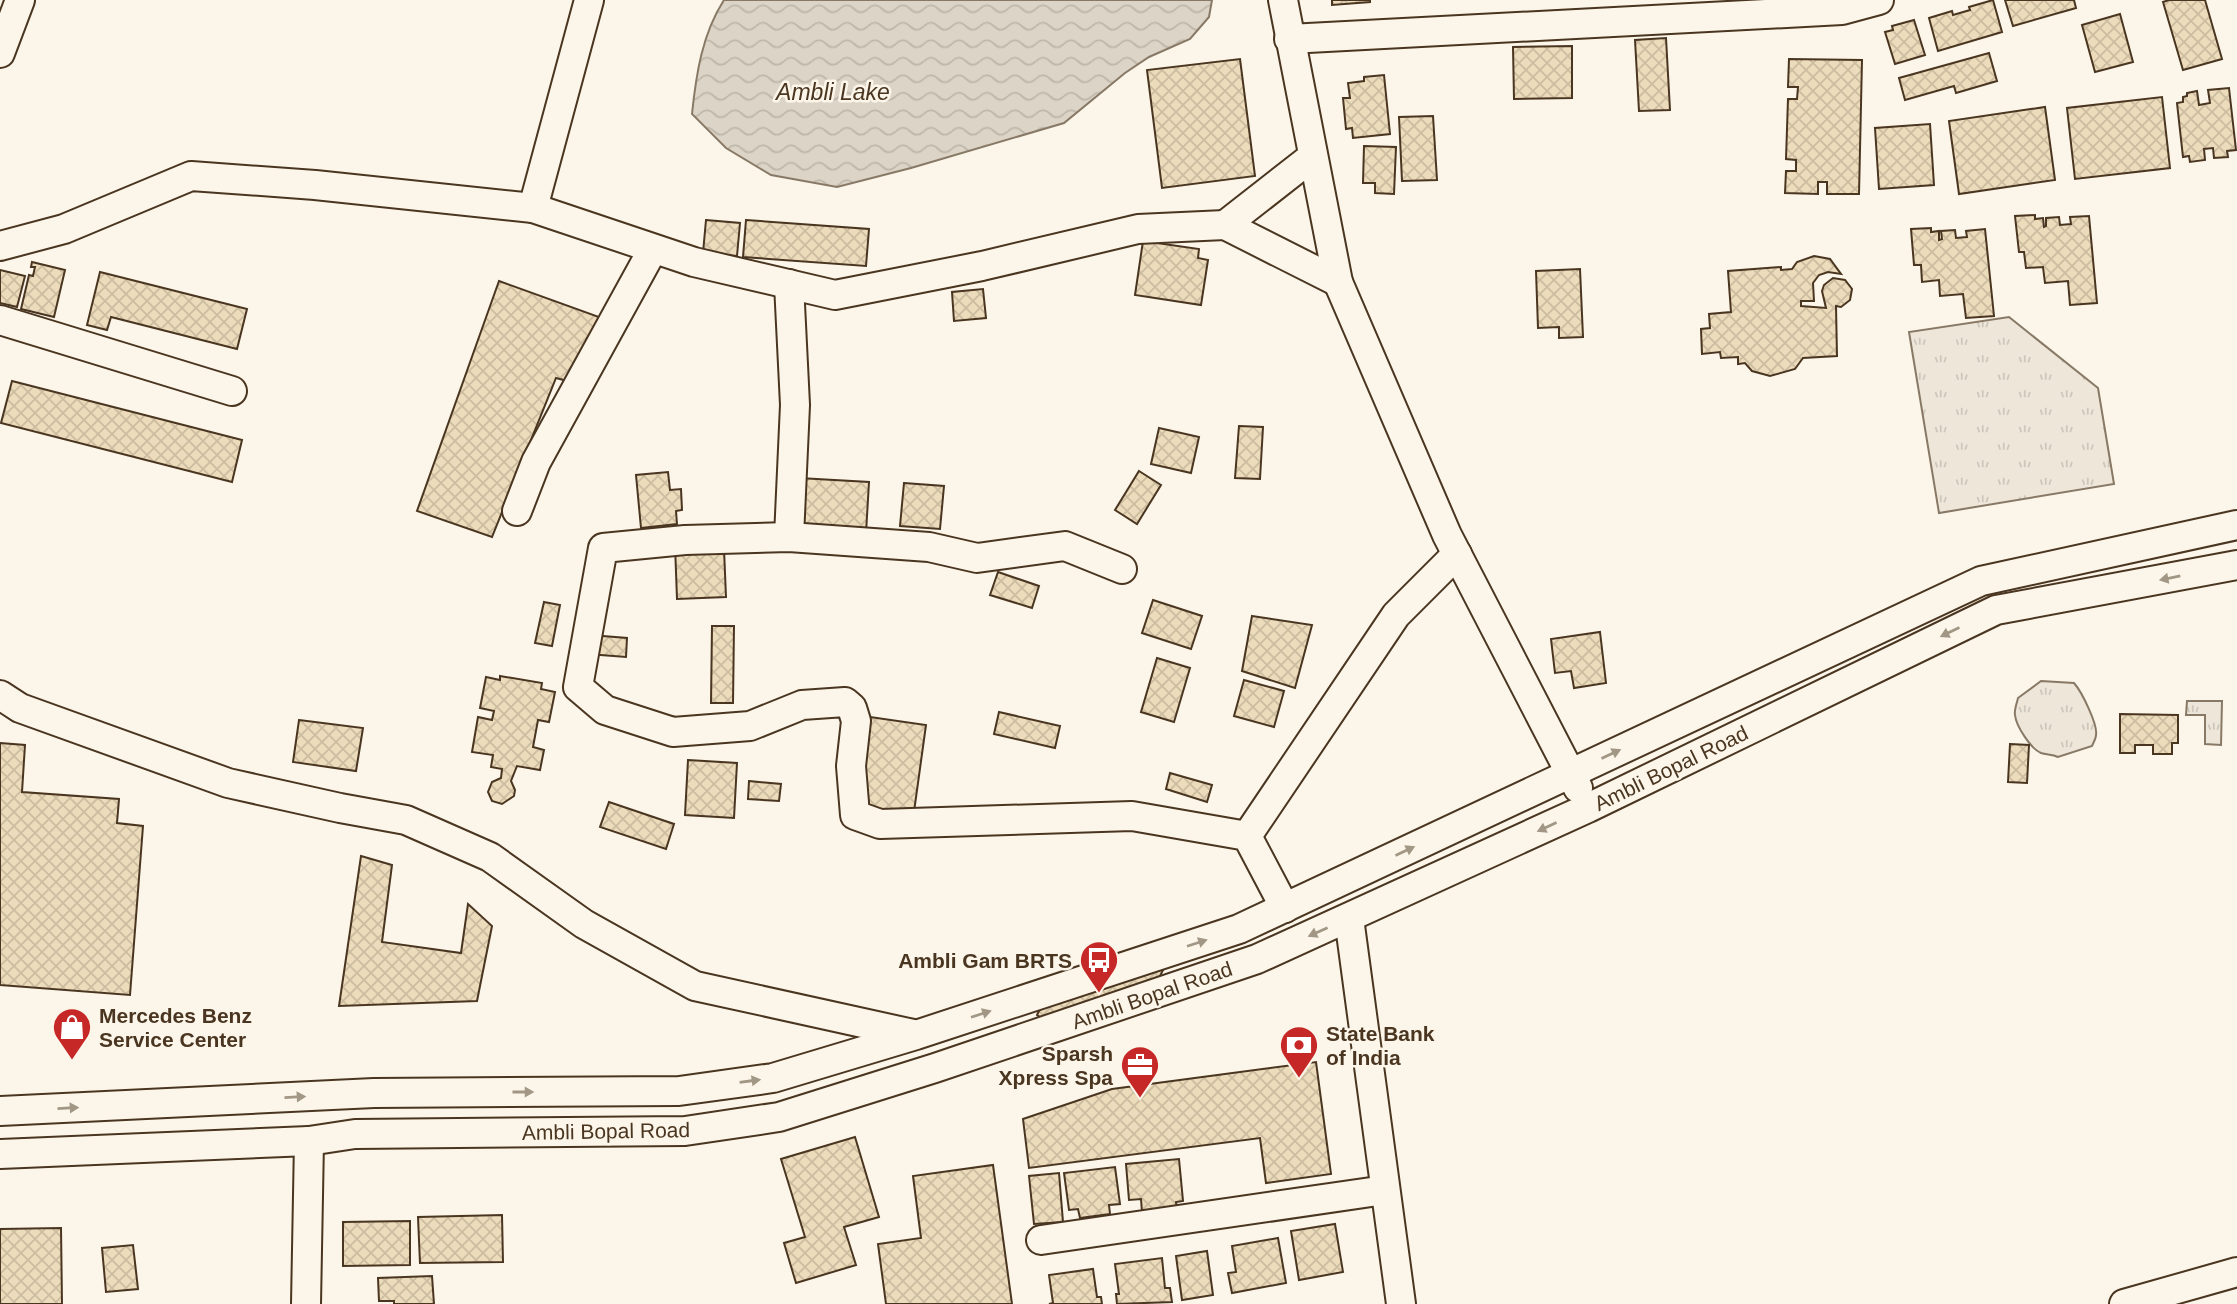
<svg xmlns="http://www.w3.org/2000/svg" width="2237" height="1304" font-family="Arial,sans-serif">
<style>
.grass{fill:url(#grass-tufts);stroke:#887966;stroke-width:2}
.water{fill:url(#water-waves);stroke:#887966;stroke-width:2}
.building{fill:url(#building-cross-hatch);stroke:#4a3520;stroke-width:2}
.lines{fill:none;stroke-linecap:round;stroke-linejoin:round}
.minor-casing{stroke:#4a3520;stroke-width:32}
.minor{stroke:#fbf6e9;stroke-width:28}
.oneway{fill:#a29684}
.labels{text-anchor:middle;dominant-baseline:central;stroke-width:5;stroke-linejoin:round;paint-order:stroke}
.street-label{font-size:21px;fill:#4a3520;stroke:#fbf6e9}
.poi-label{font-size:21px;font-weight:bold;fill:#4a3520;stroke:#fbf6e9;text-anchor:end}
.water-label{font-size:23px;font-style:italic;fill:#4a3520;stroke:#fbf6e9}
</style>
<defs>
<pattern id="grass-tufts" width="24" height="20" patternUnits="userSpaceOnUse" patternTransform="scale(1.75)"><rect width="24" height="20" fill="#ede6d9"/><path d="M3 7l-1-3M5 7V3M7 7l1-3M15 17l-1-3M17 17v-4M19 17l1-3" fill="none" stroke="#cdc6ba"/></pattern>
<pattern id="water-waves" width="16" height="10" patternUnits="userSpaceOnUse" patternTransform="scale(1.75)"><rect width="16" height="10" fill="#dcd4c6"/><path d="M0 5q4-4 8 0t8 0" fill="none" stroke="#beb7aa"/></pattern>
<pattern id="building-cross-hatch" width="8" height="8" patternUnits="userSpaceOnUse" patternTransform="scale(1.75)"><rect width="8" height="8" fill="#ecdcbc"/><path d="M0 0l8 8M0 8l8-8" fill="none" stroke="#ccbda1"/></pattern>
</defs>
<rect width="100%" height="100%" fill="#fbf6e9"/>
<!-- grass -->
<g class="grass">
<path d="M2009,317L2098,388L2114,484L1939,513L1909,332Z"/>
<path d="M2041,681L2074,683C2082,692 2098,725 2096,735C2096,739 2093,743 2092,746L2058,757C2052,754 2047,755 2041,753C2031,749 2016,726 2015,715C2014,710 2017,703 2018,698Z"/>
<path d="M2187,701H2222L2221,745L2205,744V715H2186Z"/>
</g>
<!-- water -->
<path class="water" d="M724,0H1212L1209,17L1190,39L1149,57L1125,73L1064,123L911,168L837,187L771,175L726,148L692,114C696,75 702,34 724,0Z"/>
<!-- building -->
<g class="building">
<path d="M1332,0H1370V2L1332,5Z"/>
<path d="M1993,0L2002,32L1938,51L1929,18L1952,11L1953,15L1970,10L1969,7Z"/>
<path d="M2005,0H2074L2076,8L2013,26Z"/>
<path d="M2169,0H2205L2222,59L2183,70L2163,2Z"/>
<path d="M2120,14L2133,62L2095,72L2082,25Z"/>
<path d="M1914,20L1925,55L1895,64L1885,32L1893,30L1892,26Z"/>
<path d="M1666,38L1670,110L1639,111L1635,40Z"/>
<path d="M1572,46V98L1514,99L1513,47Z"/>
<path d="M1989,53L1997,81L1956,93L1954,86L1905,100L1899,78Z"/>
<path d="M1240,59L1255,176L1162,188L1147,70Z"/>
<path d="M1789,59L1862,60L1859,194H1827V182H1818V194L1785,193L1786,171H1796V160L1786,159L1788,99H1797L1798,87H1788Z"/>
<path d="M1384,75L1390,134L1353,138L1352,128L1346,129L1343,98H1350L1348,83L1364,81V77Z"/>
<path d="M2229,88L2236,150L2227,151L2228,157L2214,158L2213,148L2204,149L2205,160L2190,162L2189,156L2183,157L2177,103L2183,102V97L2187,96V93L2197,91L2199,105L2210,103L2208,90Z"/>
<path d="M2162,97L2170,168L2075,179L2067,108Z"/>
<path d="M2045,107L2055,180L1959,194L1949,121Z"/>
<path d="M1433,116L1437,180L1402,181L1399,117Z"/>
<path d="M1930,124L1934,185L1879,189L1875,128Z"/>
<path d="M1364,146L1396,147L1394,194L1375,193V183H1363Z"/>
<path d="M2035,215V219L2043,218L2044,227L2046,226V218L2059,217L2060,225L2071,224L2070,217L2089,216L2097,303L2070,305L2068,281L2045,283L2043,267L2026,268L2024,252H2019L2015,216Z"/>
<path d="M706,220L740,223L737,256L703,253Z"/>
<path d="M746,220L869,229L866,266L743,257Z"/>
<path d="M1931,228V232L1939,231V240L1942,239L1941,231L1955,230L1956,238L1967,237L1966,231L1985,229L1994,316L1966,318L1963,294L1940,296L1939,280L1922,282L1921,265H1914L1911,229Z"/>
<path d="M1143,241L1199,249L1198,258L1208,260L1201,305L1135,295Z"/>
<path d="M1814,256L1830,259L1841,274L1828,272L1819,275L1813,283L1814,301H1801V306L1826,308L1822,291L1824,285L1833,278L1845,280L1852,289L1850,300L1841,307L1836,306L1837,356L1803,358L1795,369L1770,376L1752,371L1745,363L1738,364V357L1721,358L1720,352L1702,354L1701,329L1710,328L1709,314L1731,312L1728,271L1781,267V270L1792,269L1797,262Z"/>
<path d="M32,262L65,270L54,317L21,309L29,275L33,276L35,267H31Z"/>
<path d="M1580,269L1583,337L1559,338V327L1538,328L1536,271Z"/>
<path d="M0,270L25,276L17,307L0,303Z"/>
<path d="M100,272L247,309L237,349L111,317L107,330L87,325Z"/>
<path d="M499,281L599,317L575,383L556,378L492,537L417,511Z"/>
<path d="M983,289L986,318L954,321L952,292Z"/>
<path d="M12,381L242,440L232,482L1,423Z"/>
<path d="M1239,426L1263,427L1260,479L1235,478Z"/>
<path d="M1159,428L1199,437L1191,473L1151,464Z"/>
<path d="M1139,471L1161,485L1137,524L1115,510Z"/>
<path d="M668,472L670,490L681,489L682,510L676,511L677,524L641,528L636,475Z"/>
<path d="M799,478L869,482L866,533L797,529Z"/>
<path d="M904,483L944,486L940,529L900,526Z"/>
<path d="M675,545L724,549L726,597L677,599Z"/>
<path d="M998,572L1039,586L1032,608L990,595Z"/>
<path d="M1153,600L1202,616L1191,649L1142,633Z"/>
<path d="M544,602L560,605L552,646L535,643Z"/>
<path d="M1252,616L1312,625L1295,688L1242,671Z"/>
<path d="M712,626H734L733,703H711Z"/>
<path d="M1600,632L1606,683L1574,688L1571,671L1555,673L1551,639Z"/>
<path d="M590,635L627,638L626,657L588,654Z"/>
<path d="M1157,658L1190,668L1174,722L1141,712Z"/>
<path d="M500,676L542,683L541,689L555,692L549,722L538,720L533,747L544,750L540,770L517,766L511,781L515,790L514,796L502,804L492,801L488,792L492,782L501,778L502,769L491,767L493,755L472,752L478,717L492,720L494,711L480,708L486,677L500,680Z"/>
<path d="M1244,680L1284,691L1274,727L1234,716Z"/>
<path d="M999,712L1060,726L1055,748L994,734Z"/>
<path d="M2120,714L2178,715V743H2172V754H2153V745H2135V753H2120Z"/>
<path d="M870,717L926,725L913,819L863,812L867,781L861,780Z"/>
<path d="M299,720L363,728L356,771L293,762Z"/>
<path d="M0,743L25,745L22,792L119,799L117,823L143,826L130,995L0,985Z"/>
<path d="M2010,744L2029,745L2027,783L2008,782Z"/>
<path d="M688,760L737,763L734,818L685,815Z"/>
<path d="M1170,773L1212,785L1207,802L1166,789Z"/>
<path d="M749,781L781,784L779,801L748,799Z"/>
<path d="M609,802L674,824L666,849L600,827Z"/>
<path d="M361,856L392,865L382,942L461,953L468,904L492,926L477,1001L339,1006Z"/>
<path d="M1167,962L1155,986L1047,1022L1037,1015L1043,1003Z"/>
<path d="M1316,1062L1331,1174L1266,1183L1260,1138L1029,1168L1023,1119L1112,1089Z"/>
<path d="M855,1137L879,1217L844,1227L856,1265L796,1283L784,1243L805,1237L781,1159Z"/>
<path d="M1179,1159L1183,1201L1176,1202L1177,1209L1142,1212L1141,1199L1129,1200L1126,1164Z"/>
<path d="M993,1165L1012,1304H886L878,1244L921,1238L913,1176Z"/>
<path d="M1115,1167L1120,1204L1109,1205L1110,1214L1080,1218L1078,1209L1069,1210L1064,1173Z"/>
<path d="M1059,1173L1063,1222L1034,1224L1029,1176Z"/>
<path d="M502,1215L503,1262L420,1263L418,1217Z"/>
<path d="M410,1221V1265L343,1266V1222Z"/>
<path d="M1335,1224L1343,1272L1299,1280L1291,1231Z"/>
<path d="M61,1228L62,1304H0V1229Z"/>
<path d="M1278,1238L1286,1283L1232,1293L1228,1273L1236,1272L1232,1246Z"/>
<path d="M133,1245L138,1289L106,1292L102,1248Z"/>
<path d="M1207,1251L1213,1295L1182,1300L1176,1256Z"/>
<path d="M1162,1258L1165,1288H1170L1172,1302L1117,1304L1116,1294H1119L1115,1264Z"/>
<path d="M1093,1269L1097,1297H1101L1102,1304H1049L1053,1303L1049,1275Z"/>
<path d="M432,1276L434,1304H394V1301H379L378,1278Z"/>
</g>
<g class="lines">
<!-- minor casing -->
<g class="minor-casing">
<g id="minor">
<path d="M1283,0L1338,282L1447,535L1578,788"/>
<path d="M1289,39L1842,10L1879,0"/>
<path d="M0,53L20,0"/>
<path d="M1312,157L1225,225L1338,282"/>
<path d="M533,208L589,0"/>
<path d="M0,246L64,229L191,176L315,185L533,208L694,262L835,295L982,266L1138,229L1225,225"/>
<path d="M789,284L795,405L789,537"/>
<path d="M0,320L232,391"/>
<path d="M517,511L536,462L653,249"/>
<path d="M1122,569L1065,546L977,558L929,547L789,537L685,540L603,548L578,687L605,710L673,732L750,726L802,705L845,702L852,708L856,721L851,766L855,815L880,824L1132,816L1247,836L1285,908"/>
<path d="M0,695L20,708L228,783L340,808L406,820L490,857L584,924L695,986L913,1034"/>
<path d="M1247,836L1396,615L1457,554"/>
<path d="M1349,918L1401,1304"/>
<path d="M0,1111L374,1093L679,1091L773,1078L916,1035L1239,929L1981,581L2237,525"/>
<path d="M0,1154L309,1141L355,1134L685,1131L779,1117L935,1068L1257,959L1588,808L1996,610L2237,565"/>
<path d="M1041,1240L1385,1190"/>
<path d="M306,1304L309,1141"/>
<path d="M2124,1304L2237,1272"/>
</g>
</g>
<!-- minor -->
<use href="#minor" class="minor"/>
</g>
<!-- one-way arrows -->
<defs><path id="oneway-solid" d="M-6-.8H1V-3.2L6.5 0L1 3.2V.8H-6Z" transform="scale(1.75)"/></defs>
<g class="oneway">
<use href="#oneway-solid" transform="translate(2170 578) rotate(169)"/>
<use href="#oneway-solid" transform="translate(1950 632) rotate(154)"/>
<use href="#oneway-solid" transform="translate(1611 754) rotate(-25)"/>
<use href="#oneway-solid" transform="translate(1547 827) rotate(155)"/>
<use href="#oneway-solid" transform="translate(1405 851) rotate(-25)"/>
<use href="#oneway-solid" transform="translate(1318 932) rotate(156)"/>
<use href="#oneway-solid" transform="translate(1197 943) rotate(-18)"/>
<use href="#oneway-solid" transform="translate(981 1014) rotate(-18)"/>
<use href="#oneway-solid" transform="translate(750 1081) rotate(-8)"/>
<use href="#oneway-solid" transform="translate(523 1092)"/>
<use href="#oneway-solid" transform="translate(295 1097) rotate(-3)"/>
<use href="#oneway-solid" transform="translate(68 1108) rotate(-3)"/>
</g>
<!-- icons -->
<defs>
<g id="bus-pin" transform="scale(2.0125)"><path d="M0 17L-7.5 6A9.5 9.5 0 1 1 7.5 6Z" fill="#c62828" stroke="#fbf6e9"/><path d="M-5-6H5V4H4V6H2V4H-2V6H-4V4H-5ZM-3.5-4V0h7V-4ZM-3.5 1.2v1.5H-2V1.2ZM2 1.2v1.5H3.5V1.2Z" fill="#fff"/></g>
<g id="shop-pin" transform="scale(2.0125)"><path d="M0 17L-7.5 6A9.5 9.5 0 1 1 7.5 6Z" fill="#c62828" stroke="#fbf6e9"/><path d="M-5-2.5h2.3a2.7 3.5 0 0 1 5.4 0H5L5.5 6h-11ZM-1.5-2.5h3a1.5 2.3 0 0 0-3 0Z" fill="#fff"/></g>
<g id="bank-pin" transform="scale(2.0125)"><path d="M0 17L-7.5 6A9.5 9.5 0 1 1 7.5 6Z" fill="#c62828" stroke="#fbf6e9"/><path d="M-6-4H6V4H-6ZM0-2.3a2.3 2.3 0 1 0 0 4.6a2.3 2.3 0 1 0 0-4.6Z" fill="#fff"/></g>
<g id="office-pin" transform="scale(2.0125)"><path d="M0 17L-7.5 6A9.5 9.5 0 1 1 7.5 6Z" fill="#c62828" stroke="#fbf6e9"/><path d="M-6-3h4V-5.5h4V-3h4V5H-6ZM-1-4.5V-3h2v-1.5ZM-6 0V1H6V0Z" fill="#fff"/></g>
</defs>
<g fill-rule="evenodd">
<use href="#bus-pin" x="1099" y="960"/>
<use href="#shop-pin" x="72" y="1027"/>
<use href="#bank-pin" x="1299" y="1045"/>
<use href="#office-pin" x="1140" y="1065"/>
</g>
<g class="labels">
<!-- street labels -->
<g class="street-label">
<text transform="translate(1671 768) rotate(-26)">Ambli Bopal Road</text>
<text transform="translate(1152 995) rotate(-19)">Ambli Bopal Road</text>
<text transform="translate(606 1131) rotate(-1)">Ambli Bopal Road</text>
</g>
<!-- poi labels -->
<g class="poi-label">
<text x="1072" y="960">Ambli Gam BRTS</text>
<text x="99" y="1015" text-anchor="start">Mercedes Benz<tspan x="99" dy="24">Service Center</tspan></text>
<text x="1326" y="1033" text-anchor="start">State Bank<tspan x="1326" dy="24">of India</tspan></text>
<text x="1113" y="1053">Sparsh<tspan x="1113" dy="24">Xpress Spa</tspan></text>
</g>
<!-- water labels -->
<g class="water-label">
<text x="833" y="92">Ambli Lake</text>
</g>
</g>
</svg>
